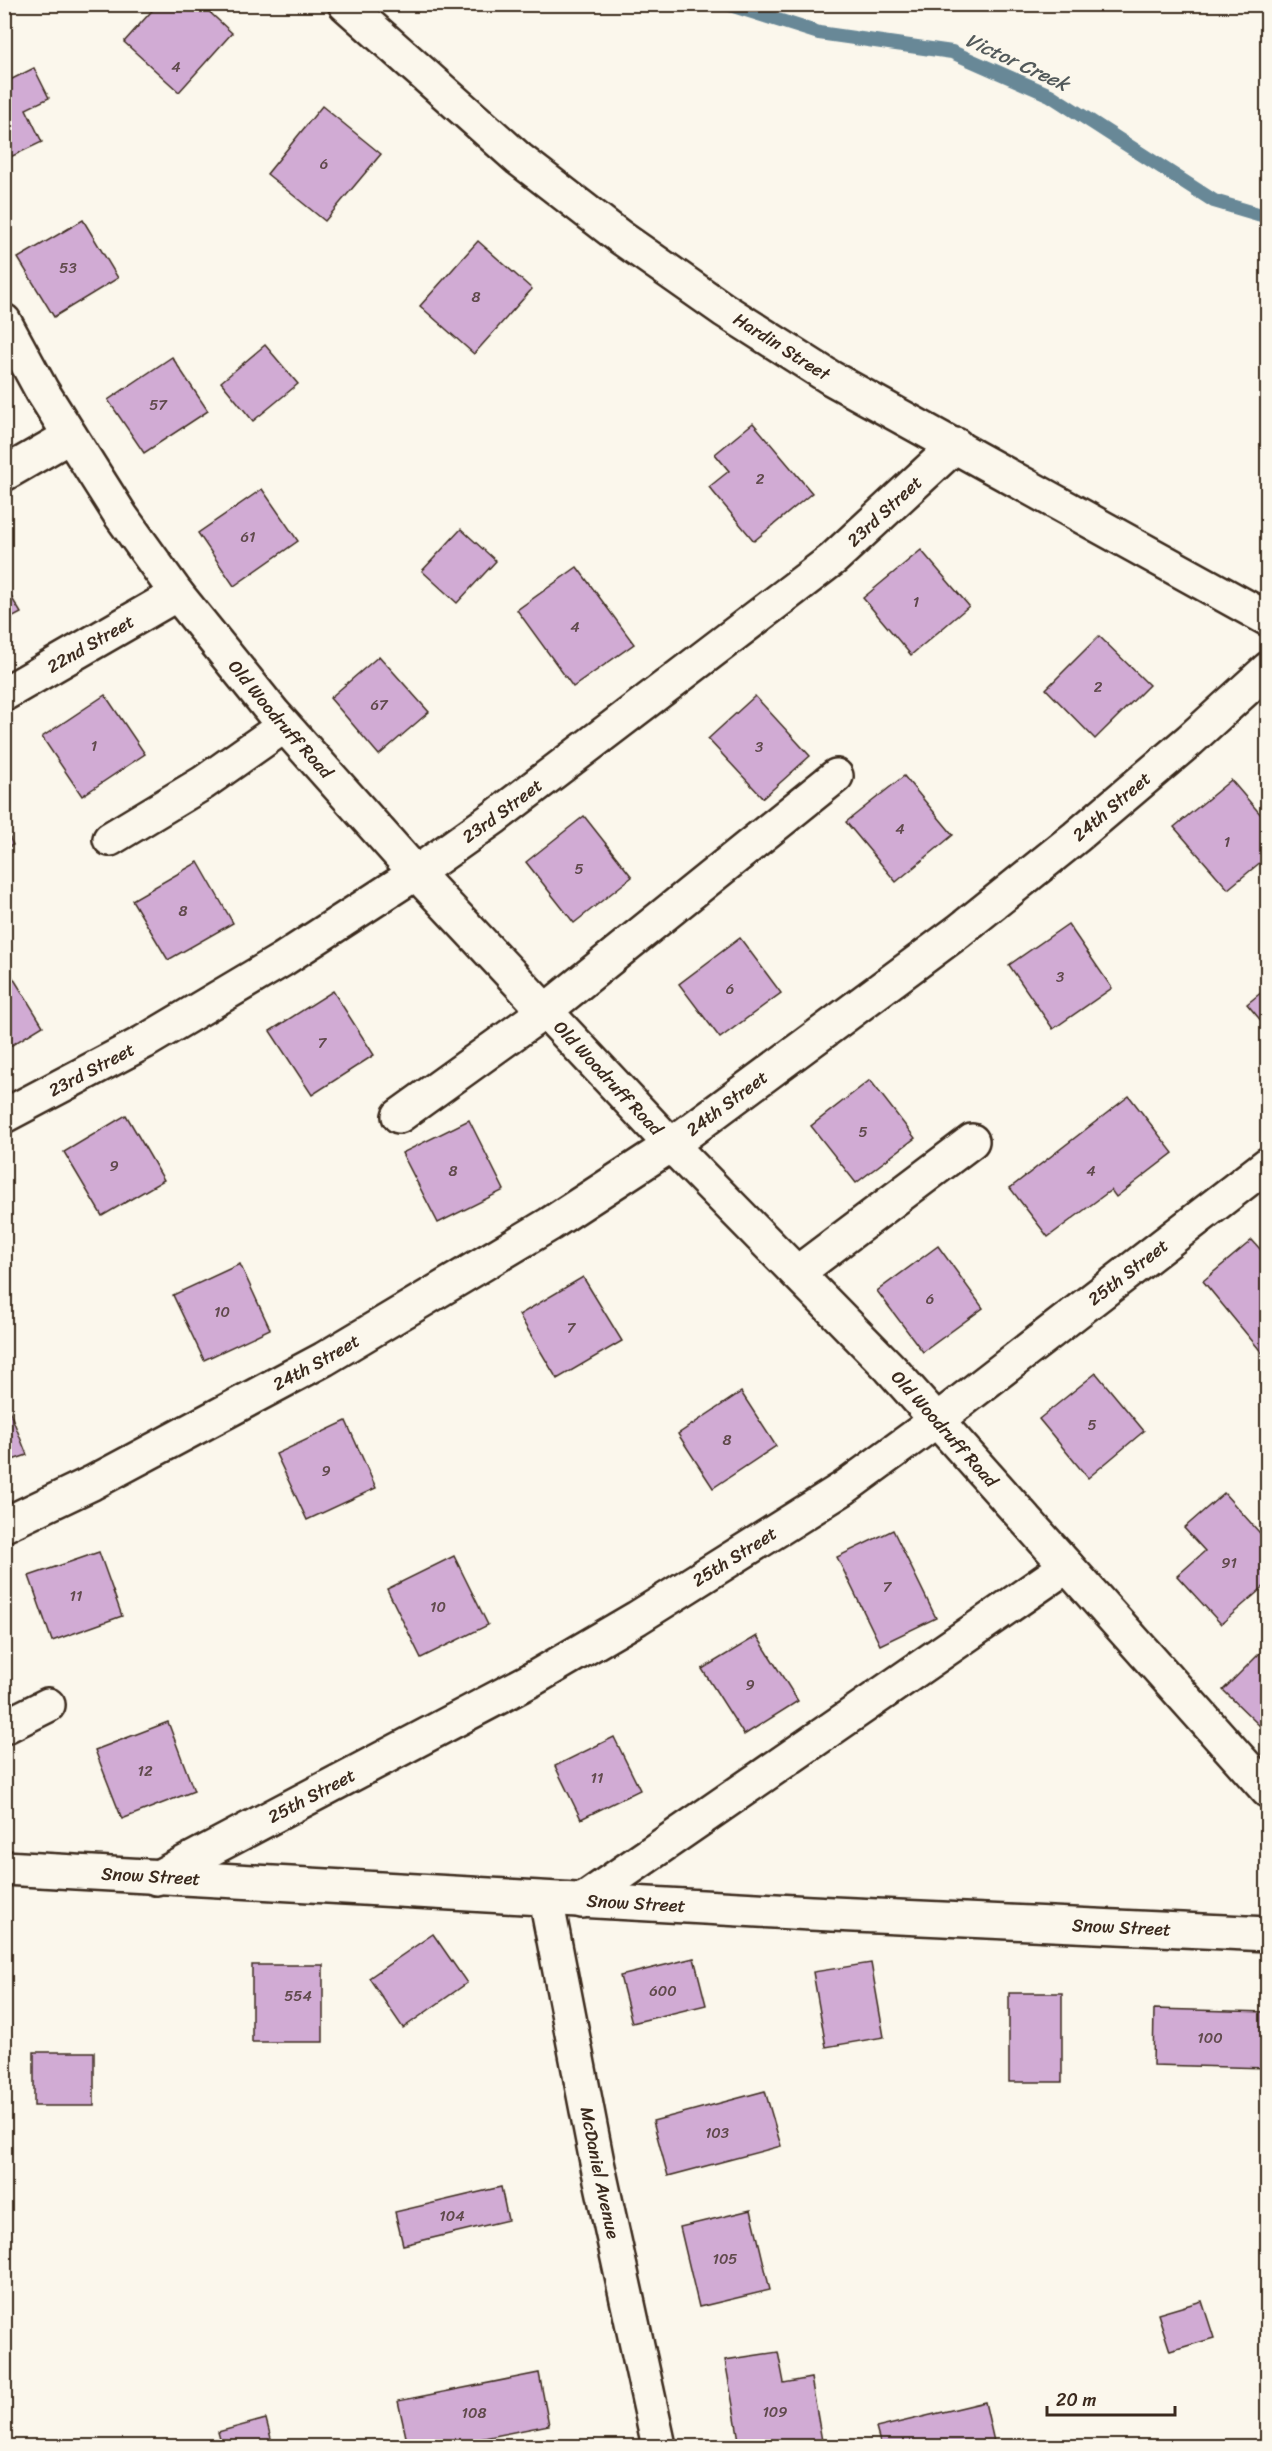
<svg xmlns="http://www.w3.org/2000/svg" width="1272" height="2451" font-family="Sriracha,sans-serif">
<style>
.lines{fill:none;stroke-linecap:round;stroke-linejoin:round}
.stream{stroke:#688897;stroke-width:14}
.building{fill:#d1abd4;stroke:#3b2a1e;stroke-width:1.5}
.minor-casing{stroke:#3b2a1e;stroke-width:38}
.minor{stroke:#fbf7ec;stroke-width:33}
.labels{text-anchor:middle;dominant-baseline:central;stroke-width:4.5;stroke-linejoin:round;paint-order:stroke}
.number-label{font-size:15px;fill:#604a4c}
.street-label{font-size:18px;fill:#3b2a1e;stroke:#fbf7ec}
.water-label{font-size:20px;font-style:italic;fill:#52595a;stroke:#fbf7ec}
</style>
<rect width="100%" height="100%" fill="#fbf7ec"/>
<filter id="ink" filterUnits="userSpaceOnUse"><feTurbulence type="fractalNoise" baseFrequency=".0167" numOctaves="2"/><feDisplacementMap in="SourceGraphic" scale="12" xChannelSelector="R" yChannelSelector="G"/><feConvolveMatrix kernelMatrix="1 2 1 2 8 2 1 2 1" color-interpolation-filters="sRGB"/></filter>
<g filter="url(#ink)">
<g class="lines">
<!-- stream -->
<path class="stream" d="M727,4L819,33L952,52L1050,95L1214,201L1268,217"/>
</g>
<!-- building -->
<g class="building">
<path d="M158,4H201L232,33L179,92L124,42Z"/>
<path d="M34,68L49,98L26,109L42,142L4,160V83Z"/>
<path d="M322,106L381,154L325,221L267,174Z"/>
<path d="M83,220L118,278L54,317L18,258Z"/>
<path d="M478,241L532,289L474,354L420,306Z"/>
<path d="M265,345L298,384L253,421L221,382Z"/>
<path d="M172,357L208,411L144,453L108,400Z"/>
<path d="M753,423L812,493L754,541L709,487L729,471L715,454Z"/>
<path d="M262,489L298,541L234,586L198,533Z"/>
<path d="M461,529L496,561L457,603L422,571Z"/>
<path d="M921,550L969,606L911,655L863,598Z"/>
<path d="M577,567L634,644L573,687L517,610Z"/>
<path d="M4,585L21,613L4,622Z"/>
<path d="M1099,636L1149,685L1095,739L1046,689Z"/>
<path d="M379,656L429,712L379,755L330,698Z"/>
<path d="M105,695L145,754L82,796L42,737Z"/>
<path d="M755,696L810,756L763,798L708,739Z"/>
<path d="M904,776L953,835L896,882L846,822Z"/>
<path d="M1231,780L1268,823V856L1228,889L1174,827Z"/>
<path d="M584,816L632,877L574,923L526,862Z"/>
<path d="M4,826L13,845L4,849Z"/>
<path d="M198,862L233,923L168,960L132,900Z"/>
<path d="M1068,924L1112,988L1053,1029L1009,965Z"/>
<path d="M740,938L781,993L720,1038L679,984Z"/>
<path d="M7,968L43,1026L4,1050V970Z"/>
<path d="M1268,987V1029L1247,1004Z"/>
<path d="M333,991L374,1055L312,1095L270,1031Z"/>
<path d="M870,1080L915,1138L856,1183L811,1126Z"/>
<path d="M1129,1096L1173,1153L1116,1197L1111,1190L1048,1237L1010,1188Z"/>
<path d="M126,1115L164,1180L102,1216L64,1152Z"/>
<path d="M469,1120L504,1190L438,1223L402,1153Z"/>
<path d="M1252,1240L1268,1258V1350L1263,1354L1203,1281Z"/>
<path d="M938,1246L983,1308L923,1352L877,1291Z"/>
<path d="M240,1264L270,1329L204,1360L173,1295Z"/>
<path d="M583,1277L622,1341L557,1379L519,1315Z"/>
<path d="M1096,1373L1144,1431L1088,1478L1039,1419Z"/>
<path d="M741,1392L776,1446L713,1488L678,1434Z"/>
<path d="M4,1397L27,1455L4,1463Z"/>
<path d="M346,1421L376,1488L307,1520L276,1454Z"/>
<path d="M1224,1493L1268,1542V1583L1221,1624L1177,1576L1205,1551L1184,1528Z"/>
<path d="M893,1530L936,1618L880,1645L837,1557Z"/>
<path d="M99,1552L122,1616L52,1641L29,1576Z"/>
<path d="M454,1556L488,1625L421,1658L387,1589Z"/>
<path d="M757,1636L798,1701L744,1735L702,1669Z"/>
<path d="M1268,1645V1725L1263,1729L1223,1690Z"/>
<path d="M168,1722L194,1791L122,1819L95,1750Z"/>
<path d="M614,1737L640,1790L581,1819L555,1766Z"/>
<path d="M433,1934L467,1983L403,2028L369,1978Z"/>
<path d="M694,1958L706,2005L632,2023L620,1976Z"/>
<path d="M871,1963L884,2037L826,2047L813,1972Z"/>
<rect x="252" y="1965" width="71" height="77"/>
<rect x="1009" y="1993" width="53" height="89"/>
<path d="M1154,2009L1268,2012V2068L1153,2065Z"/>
<rect x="34" y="2052" width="60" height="54"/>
<path d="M765,2091L781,2146L668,2176L653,2121Z"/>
<path d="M501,2187L508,2220L403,2245L395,2212Z"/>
<path d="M751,2210L770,2290L699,2307L680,2227Z"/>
<path d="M1202,2301L1214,2338L1170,2351L1158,2314Z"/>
<path d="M778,2352L784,2383L811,2378L822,2441L788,2446H740L725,2360Z"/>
<path d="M539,2373L549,2425L444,2446H408L398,2401Z"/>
<path d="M985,2402L995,2446H881L876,2428Z"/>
<path d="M266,2419L273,2446H222L218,2432Z"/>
</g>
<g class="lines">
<!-- minor casing -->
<g class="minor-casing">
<g id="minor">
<path id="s1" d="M345,4L519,159L620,237L724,310L831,378L1268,619"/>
<path id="s2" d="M4,321L42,391L121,516L177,594L274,714L416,873L671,1145L890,1368L1268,1791"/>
<path d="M4,474L70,436"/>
<path id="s3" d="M4,694L177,594"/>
<path d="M110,839L203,783L284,726"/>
<path id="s4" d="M4,1116L144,1042L282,960L416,873L495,817L833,559L956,445"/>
<path d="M399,1116L545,1011L836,776"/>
<path d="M797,1273L972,1141"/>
<path id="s5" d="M4,1525L92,1483L324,1359L550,1224L671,1145L959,931L1076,837L1190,740L1268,669"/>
<path d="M4,1727L48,1705"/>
<path id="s6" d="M4,1868L811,1913L1268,1934"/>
<path id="s7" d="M156,1878L531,1680L637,1618L844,1488L937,1420L1268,1164"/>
<path id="s8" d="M546,1899L597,2162L659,2446"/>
<path d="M582,1901L1067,1566"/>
</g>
</g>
<!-- minor -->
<use href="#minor" class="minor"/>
</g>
</g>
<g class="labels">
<!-- number labels -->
<g class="number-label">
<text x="176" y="67">4</text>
<text x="324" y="164">6</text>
<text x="68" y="268">53</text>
<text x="476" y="297">8</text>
<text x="158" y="405">57</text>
<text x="760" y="479">2</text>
<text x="248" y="537">61</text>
<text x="916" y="602">1</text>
<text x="575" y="627">4</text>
<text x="1098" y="687">2</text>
<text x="379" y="705">67</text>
<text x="94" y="746">1</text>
<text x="759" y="747">3</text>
<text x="900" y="829">4</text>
<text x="1227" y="842">1</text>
<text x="579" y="869">5</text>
<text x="183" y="911">8</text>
<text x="1060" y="977">3</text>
<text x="730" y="989">6</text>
<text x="322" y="1043">7</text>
<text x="863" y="1132">5</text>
<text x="114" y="1166">9</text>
<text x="453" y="1171">8</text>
<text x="1091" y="1171">4</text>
<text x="930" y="1299">6</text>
<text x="222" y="1312">10</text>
<text x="571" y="1328">7</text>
<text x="1092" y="1425">5</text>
<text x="727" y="1440">8</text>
<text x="326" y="1471">9</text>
<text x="1229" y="1563">91</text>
<text x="887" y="1587">7</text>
<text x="76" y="1596">11</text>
<text x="438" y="1607">10</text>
<text x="750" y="1685">9</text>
<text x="145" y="1771">12</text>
<text x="597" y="1778">11</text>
<text x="663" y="1991">600</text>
<text x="298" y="1996">554</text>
<text x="1210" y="2038">100</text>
<text x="717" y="2133">103</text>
<text x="452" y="2216">104</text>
<text x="725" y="2259">105</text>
<text x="775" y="2412">109</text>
<text x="474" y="2413">108</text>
</g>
<!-- street labels -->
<g class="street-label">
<text stroke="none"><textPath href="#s1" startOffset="556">Hardin Street</textPath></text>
<text stroke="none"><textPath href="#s4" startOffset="1071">23rd Street</textPath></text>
<text stroke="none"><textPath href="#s3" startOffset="100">22nd Street</textPath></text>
<text stroke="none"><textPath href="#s2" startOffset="486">Old Woodruff Road</textPath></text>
<text stroke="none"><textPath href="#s5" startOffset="1324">24th Street</textPath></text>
<text stroke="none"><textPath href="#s4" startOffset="585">23rd Street</textPath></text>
<text stroke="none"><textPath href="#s4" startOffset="99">23rd Street</textPath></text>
<text stroke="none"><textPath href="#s2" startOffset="972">Old Woodruff Road</textPath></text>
<text stroke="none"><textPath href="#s5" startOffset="838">24th Street</textPath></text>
<text stroke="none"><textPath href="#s7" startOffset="1148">25th Street</textPath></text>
<text stroke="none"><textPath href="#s5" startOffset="352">24th Street</textPath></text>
<text stroke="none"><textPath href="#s2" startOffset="1458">Old Woodruff Road</textPath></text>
<text stroke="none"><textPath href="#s7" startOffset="662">25th Street</textPath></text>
<text stroke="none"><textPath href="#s7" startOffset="176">25th Street</textPath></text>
<text stroke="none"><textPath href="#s6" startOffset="147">Snow Street</textPath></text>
<text stroke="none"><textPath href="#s6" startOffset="633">Snow Street</textPath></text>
<text stroke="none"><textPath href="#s6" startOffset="1119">Snow Street</textPath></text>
<text stroke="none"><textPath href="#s8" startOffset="279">McDaniel Avenue</textPath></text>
</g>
<!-- water labels -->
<g class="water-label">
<text transform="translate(1017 62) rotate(25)">Victor Creek</text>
</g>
</g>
<!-- margin -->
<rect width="1272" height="2451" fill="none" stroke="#fbf7ec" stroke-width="24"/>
<rect x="12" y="12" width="1248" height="2427" fill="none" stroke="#3b2a1e" stroke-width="2" filter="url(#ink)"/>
<!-- scale -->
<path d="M1047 2406v9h128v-9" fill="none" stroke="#3b2a1e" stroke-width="3"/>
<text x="1056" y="2406" font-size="18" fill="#3b2a1e" stroke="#fbf7ec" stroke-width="4.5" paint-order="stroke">20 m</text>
</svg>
